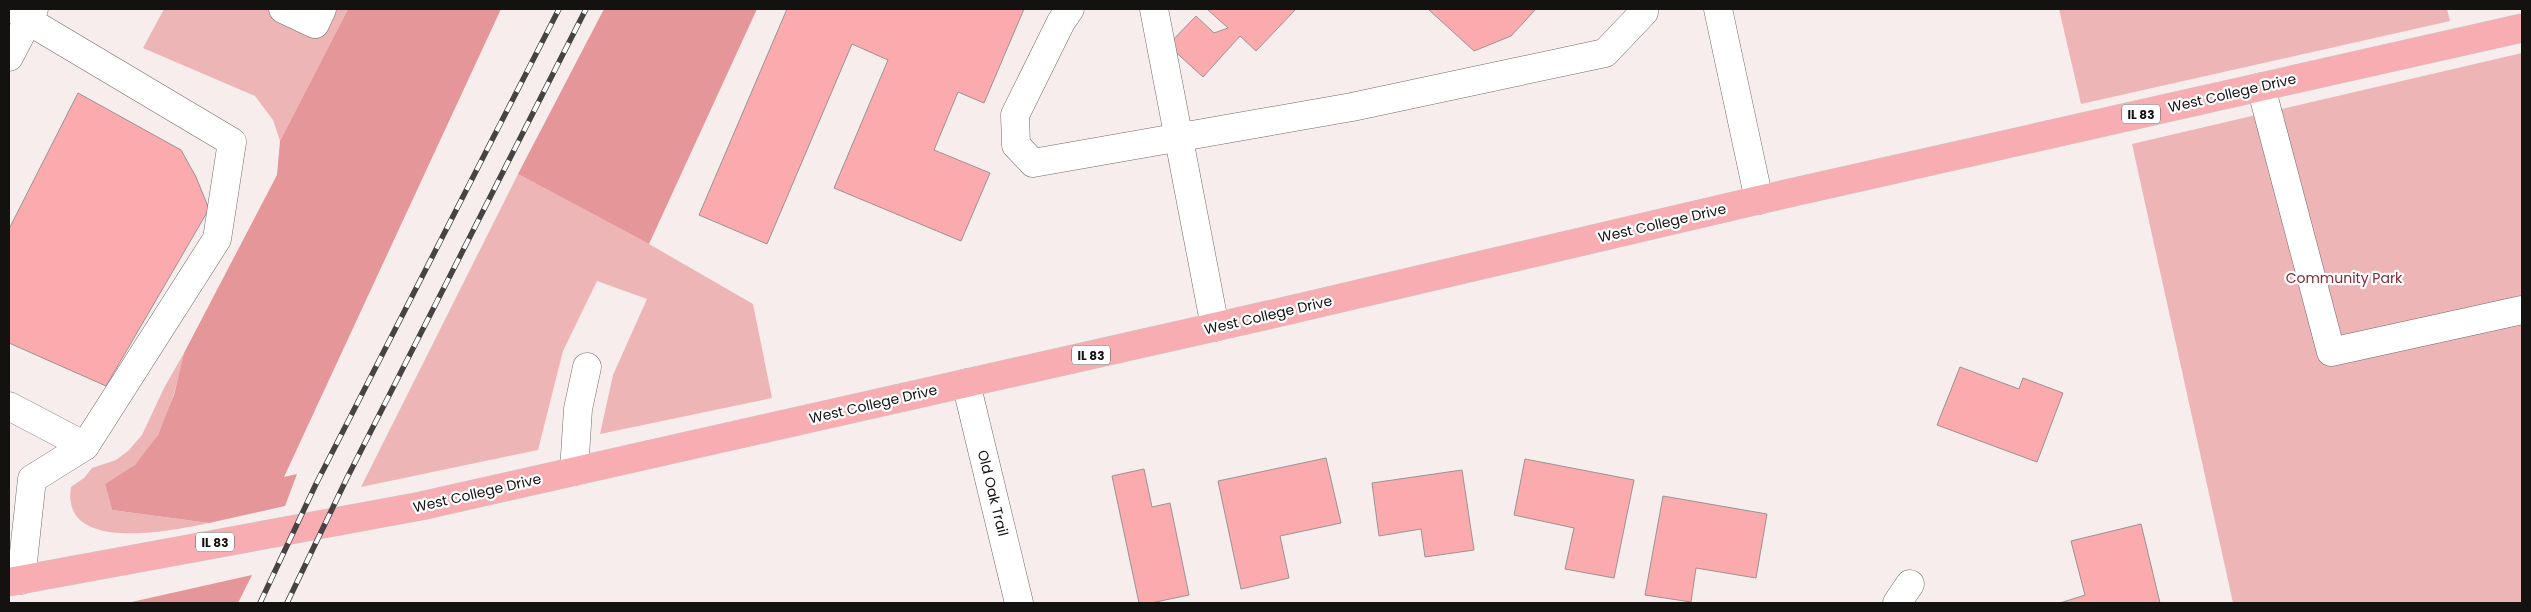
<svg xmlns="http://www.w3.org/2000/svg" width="2531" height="612" font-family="Poppins,sans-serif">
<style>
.green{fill:#eeb5b6}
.forest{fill:#e59699}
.building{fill:#fbaaad;stroke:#9c9292}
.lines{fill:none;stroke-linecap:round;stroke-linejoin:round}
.minor-casing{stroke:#736a6a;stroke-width:29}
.major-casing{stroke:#cbcbcb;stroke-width:29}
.minor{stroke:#fff;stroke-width:28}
.major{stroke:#f8adb2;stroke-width:28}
.rail-casing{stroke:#484343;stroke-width:5.5}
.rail{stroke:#fff;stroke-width:4;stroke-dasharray:11;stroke-linecap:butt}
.labels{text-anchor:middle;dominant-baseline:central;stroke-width:4.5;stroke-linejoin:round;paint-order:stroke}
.shield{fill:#fff;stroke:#5a5858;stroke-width:1}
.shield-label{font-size:12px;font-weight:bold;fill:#141111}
.street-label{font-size:14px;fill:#141111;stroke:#fff}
.park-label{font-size:14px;fill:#842834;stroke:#fff}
</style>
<rect width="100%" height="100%" fill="#f7eded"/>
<!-- green -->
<g class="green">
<path d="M164,9H348L280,141L273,120L255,96L143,48Z"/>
<path d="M2059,9H2447L2450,21L2081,104Z"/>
<path d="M2522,53V603H2233L2132,144Z"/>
<path d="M518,174L649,244L753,304L772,398L600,434L613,375L647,299L597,281L563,351L538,450L361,487Z"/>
<path d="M184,353C175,391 166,437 135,465C126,473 115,478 105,484L112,510L209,523C171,531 60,554 71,487L84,478L92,468L116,460L128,451L142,435L164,388Z"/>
</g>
<!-- forest -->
<g class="forest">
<path d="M348,9H501L284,477L297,474L285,506L209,523L112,510L105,484L135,465L158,435L174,395L184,353L277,175L280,141Z"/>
<path d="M604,9H757L649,244L518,174Z"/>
<path d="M252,575L238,603H127Z"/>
</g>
<!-- building -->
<g class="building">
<path d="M787,9H1024L984,103L958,92L934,150L990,173L961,241L834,188L888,60L852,44L767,244L699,215Z"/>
<path d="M1207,9H1296L1256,51L1240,36L1203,77L1168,45L1196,16L1214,33L1228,28Z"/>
<path d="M1428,9H1536L1511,36L1474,51Z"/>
<path d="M78,93L181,150L196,177L209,209L106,386L9,343V229Z"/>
<path d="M1960,367L2019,389L2023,378L2063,393L2037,462L1937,425Z"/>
<path d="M1326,458L1341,523L1280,536L1289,578L1241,589L1218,481Z"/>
<path d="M1525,459L1634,480L1614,578L1565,569L1574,528L1514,515Z"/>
<path d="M1144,469L1152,507L1170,503L1189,595L1151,603H1139L1112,476Z"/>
<path d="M1462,470L1474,550L1425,557L1421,529L1379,536L1372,483Z"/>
<path d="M1663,496L1767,514L1756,578L1696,568L1691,602L1645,595Z"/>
<path d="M2141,524L2160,603H2060L2085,595L2071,541Z"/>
</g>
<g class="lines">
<!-- minor casing -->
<g class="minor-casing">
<g id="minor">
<path d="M16,9L27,20L232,142L217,239L85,446L32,479L21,580"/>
<path d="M283,9L315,24L322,9"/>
<path d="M1070,9L1061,22L1015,115L1016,145L1033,163L1352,107L1605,53L1644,12V9"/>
<path d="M1154,9L1215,327"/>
<path d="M1718,9L1759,200"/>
<path d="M9,57L34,9"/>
<path d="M2261,87L2331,352L2522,310"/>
<path d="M966,383L1019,603"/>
<path d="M9,406L85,446"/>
<path d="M574,471L578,409L587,367"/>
<path d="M1897,603L1910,584"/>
</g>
</g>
<!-- major casing -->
<g class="major-casing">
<path id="major" d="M9,582L421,506L1268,315L1759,200L2522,28"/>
</g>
<!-- minor -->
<use href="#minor" class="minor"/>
<!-- major -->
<use href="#major" class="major"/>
<!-- rail casing -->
<g class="rail-casing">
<g id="rail">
<path d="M260,603L316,484L559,9"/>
<path d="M287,603L347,478L586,9"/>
</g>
</g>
<!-- rail -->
<use href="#rail" class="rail"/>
</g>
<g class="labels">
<!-- shield labels -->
<g class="shield">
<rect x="2122" y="104.5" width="38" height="19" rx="4"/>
<rect x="1072" y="345.5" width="38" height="19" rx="4"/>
<rect x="196" y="532.5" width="38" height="19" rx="4"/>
</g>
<g class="shield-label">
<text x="2141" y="114">IL 83</text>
<text x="1091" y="355">IL 83</text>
<text x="215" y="542">IL 83</text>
</g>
<!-- street labels -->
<g class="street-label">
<text transform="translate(2232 93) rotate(-13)">West College Drive</text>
<text transform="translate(1662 223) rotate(-13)">West College Drive</text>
<text transform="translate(1268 315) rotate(-13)">West College Drive</text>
<text transform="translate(873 404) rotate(-13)">West College Drive</text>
<text transform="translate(477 493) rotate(-13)">West College Drive</text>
<text transform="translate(993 493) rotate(76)">Old Oak Trail</text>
</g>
<!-- park labels -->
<g class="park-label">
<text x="2344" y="278">Community Park</text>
</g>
</g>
<!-- border -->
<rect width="2531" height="612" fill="none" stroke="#141111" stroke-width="20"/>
</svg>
